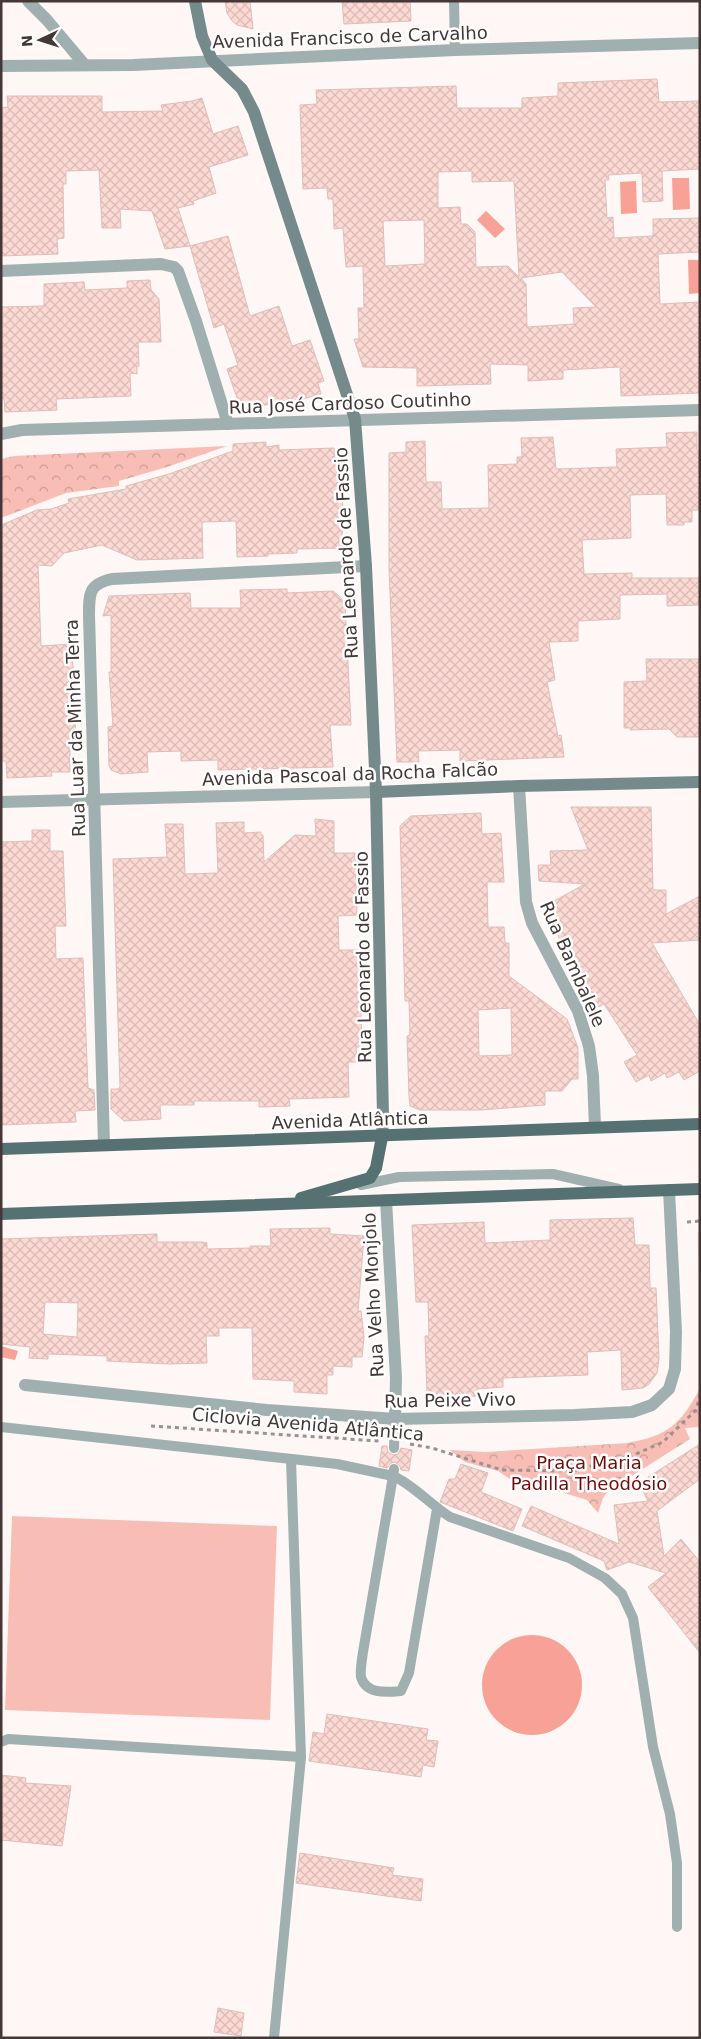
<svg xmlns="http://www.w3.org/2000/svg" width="701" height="2039" font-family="'DejaVu Sans',sans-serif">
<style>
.green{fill:#f8beb6}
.park{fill:url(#park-crowns)}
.water{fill:#f8a297}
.building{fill:url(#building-cross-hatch);stroke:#debeb9;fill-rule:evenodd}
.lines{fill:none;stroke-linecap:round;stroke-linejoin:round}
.path{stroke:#9b9190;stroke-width:3;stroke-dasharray:4 4;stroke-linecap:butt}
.lane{stroke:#a0afaf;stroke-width:10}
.street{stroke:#a0afaf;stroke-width:12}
.secondary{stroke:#758b8b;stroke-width:12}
.primary{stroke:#567172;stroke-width:12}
.labels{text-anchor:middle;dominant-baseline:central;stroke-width:5;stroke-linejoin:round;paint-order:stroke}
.street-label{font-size:18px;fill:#443736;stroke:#fff}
.park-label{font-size:18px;fill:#710c0c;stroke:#fff}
</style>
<defs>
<pattern id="park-crowns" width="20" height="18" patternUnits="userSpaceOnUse" patternTransform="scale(1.25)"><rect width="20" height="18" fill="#f8beb6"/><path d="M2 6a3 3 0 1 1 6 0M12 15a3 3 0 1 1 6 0" fill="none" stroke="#ca9b95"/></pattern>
<pattern id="building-cross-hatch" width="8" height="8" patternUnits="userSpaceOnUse" patternTransform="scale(1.25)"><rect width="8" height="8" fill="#fdd9d4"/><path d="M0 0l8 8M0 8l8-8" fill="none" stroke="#dabbb7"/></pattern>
</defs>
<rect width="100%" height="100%" fill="#fef7f6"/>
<!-- green -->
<path class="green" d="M12,1516L277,1526L270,1720L5,1710Z"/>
<!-- park -->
<g class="park">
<path d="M227,446L167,467L119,481V486L66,493L1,518V459L14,456Z"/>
<path d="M700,1231V1323L698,1233Z"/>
<path d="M700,1388V1427L685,1428L690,1439L608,1491L603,1498L598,1513L587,1500L561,1492H536L526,1490L498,1471L465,1462L450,1450L485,1452L627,1443C668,1436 681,1424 700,1388Z"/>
</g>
<!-- water -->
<g class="water">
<path d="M672,178H689L690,209L673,210Z"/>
<path d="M636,181L637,213L621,214L620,182Z"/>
<path d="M486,211L505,229L495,238L477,220Z"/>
<path d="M688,260H700V293L689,294Z"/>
<path d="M1,1346L18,1351L15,1360L1,1357Z"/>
<circle cx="532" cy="1685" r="50"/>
</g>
<!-- building -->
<g class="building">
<path d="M225,1H250L253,29L237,25L232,21L227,13Z"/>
<path d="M342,1H410L411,21L344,24Z"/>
<path d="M657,79L659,102L700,101V169L662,171L663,201L643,202L642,173L608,175L609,180H605L607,218L613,217L614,238L653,236V219L700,218V252L658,254L660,304L700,302V393L621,396L620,367L563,370V379L528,381V365L490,364L491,384L417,386V368L363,367L354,339H359L358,308H364L363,266L346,267L343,228L334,229L333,199H328L327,188L303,189L300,105L317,104L316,90L456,86L457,108H522V98L558,96V83ZM472,171V182L514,181L519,277L508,266L476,267L475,232L467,224H461L460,207L438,208V172ZM424,220L425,264L385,266L383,221ZM562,272L596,307L573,308L574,324L527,327L526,284L521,278Z"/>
<path d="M7,96H102V112L163,111L161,105L192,101L202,98L213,134L238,126L248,155L209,167L216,193L193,201L194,204L178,208L190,246L165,249L152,211L120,209L121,228H102L99,170L66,171V184H63L64,238L57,239L58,254L1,256V108L8,107Z"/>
<path d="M228,236L250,316L279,306L292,346L310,340L324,381L318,383L321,394L303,399L304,403L246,406L238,401L227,369L238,365L224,324L214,328L190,246Z"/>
<path d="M150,280L151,290L159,299L161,342H138L139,366H137V374L130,373L131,396L56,399L57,410L5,412L4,398L1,399V307L44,306V284L84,282L85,290L127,288V281Z"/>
<path d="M697,432V451H700V510H692V522H684V525H667L666,494L630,495L631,538L582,540L584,574L632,573V578H700V605L667,606V594L620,595V619L578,621V641L549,642L555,680L547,682L558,736L561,735L564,757L460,761V750L418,751L419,762H397L389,568V453L406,452V442L425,441L426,482H441L442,509L489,508L488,465L517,464V457H522L521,438L553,437L556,469L617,467L616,449L667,447L666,433Z"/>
<path d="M266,442V447L279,445V450L334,448L337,479L343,478L342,548L297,549V553L268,554V556L237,557L236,521L202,522L203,558L137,560L102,545L64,553L52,566L38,565L41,646L72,644L76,741L70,742V772H51L52,776L7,778L6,761H1V525L37,510L51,509L69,503L68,499L126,489V486L169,474L233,451V444Z"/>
<path d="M287,589V593L333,591L338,595L345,603L351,725H330L333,767L218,770V760L181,761V751L147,752L148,772L121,774L111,770L109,765L108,727L113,726L109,672H111V615L103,616L109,596L190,593L191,608H241L240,590Z"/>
<path d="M646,659H700V737H677L669,729L630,730L631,728H624V682L647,681Z"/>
<path d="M571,807H651L653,890H666V914L700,896V940L652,943L700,1025V1071L684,1080L679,1072L667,1078L665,1073L651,1081L649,1075L636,1082L624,1062L637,1055L604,1004L596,1008L543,907L585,884L539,881L538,865H551L550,851L588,850Z"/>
<path d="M481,813L482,834L501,833L504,882H487L488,927H504L505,943H509V976L567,1019L578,1048V1079H572L562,1091H545V1105L481,1110H420L410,1106L409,1096L407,1036L410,1035L409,1001H405L400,826L411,816ZM511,1008L512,1055L479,1056L478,1010Z"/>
<path d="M315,819L334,821V853H355L357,915L338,916L339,950H359L362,1047H356L357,1062H348L349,1097L289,1099L290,1106L259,1107V1101H194V1105H160L161,1119L124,1121L111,1109V1089H118L120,1087L113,859L167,857L165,824H183L185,874L218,873L216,823L244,822V833L261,832V835H263L264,862L295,835L316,836Z"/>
<path d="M32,830H50V851H63L66,926H55L56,959L83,958L88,1088L94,1090L95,1110L75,1111L76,1122L1,1125V842L32,841Z"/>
<path d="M633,1218L635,1245H649L650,1288H656L659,1359L657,1373L649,1384L643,1388L622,1390L621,1350L587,1352L588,1375L503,1378V1387L477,1389V1396L440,1397L427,1393L425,1336H429L428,1302H416L412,1225L484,1222L485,1243L550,1240V1220Z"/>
<path d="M330,1228V1234L364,1236L358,1311H361L364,1337L362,1357H352V1367L333,1366V1375H327V1394L294,1392V1381L253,1379L252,1328H219V1336H206L207,1363L169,1364L107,1361V1356L48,1354V1359L29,1358L30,1347L1,1344V1239L157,1234V1242H202L207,1243V1249L250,1248V1246H271L270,1229ZM45,1302L78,1303L77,1337L43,1334Z"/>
<path d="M700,1444V1479L657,1511L664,1556L681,1539L700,1562V1653L648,1587L666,1573L629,1562L607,1570L604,1561L522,1526L531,1506L619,1544L614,1505L648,1501L639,1483Z"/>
<path d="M382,1446H387L388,1452L393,1455L398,1454L401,1448L412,1450L409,1471L401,1470L400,1466L395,1462L391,1463L387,1468L379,1466Z"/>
<path d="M461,1464L488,1473L481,1492L522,1509L513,1531L440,1502L449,1479H455Z"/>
<path d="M327,1714L428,1729L426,1740L438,1741L434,1767L423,1765L421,1777L309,1761L313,1732L324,1734Z"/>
<path d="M1,1775L26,1778L25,1783L71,1786L62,1846L1,1840Z"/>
<path d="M300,1853L394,1868L392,1875L423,1879L421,1901L296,1883Z"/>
<path d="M218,2008L244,2013L241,2036L214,2032Z"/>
</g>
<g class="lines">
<!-- path -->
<g class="path">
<path d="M687,1222L700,1221"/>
<path d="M151,1426L379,1441"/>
<path d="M410,1444L432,1448L502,1470L573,1471L636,1454L663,1442L696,1410L700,1395"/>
</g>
<!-- lane -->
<g class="lane">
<path d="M454,1L455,50"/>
<path d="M361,1185L399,1177L553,1174L619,1189"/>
<path d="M1,1427L337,1464L393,1476L394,1469"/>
<path d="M394,1448L395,1419"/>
<path d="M437,1509L409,1673L401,1691C388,1692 366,1695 361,1677C360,1670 362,1659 363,1652L393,1476C411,1483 432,1506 450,1517L569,1558L605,1578L622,1594L633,1618L653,1747L670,1814L677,1863V1927"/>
<path d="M1,1742L8,1739L301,1757"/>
<path d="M274,2038L301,1757L291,1460"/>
</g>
<!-- street -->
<g class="street">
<path d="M28,1L47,20L84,64"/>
<path d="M1,66L133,65L455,50L700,43"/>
<path d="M1,271L161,264L174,267L178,271L196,321L228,424"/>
<path d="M1,434L22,430L700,410"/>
<path d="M519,786L526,902L532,923L578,1011L589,1046L593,1076L595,1127"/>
<path d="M1,802L376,792"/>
<path d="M104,1145L89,615C89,593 89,584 112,579L366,566"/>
<path d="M386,1200L396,1378L395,1419"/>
<path d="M25,1385L267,1410L395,1419L575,1415L632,1412L652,1405L669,1389L675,1369L676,1332L669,1190"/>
</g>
<!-- secondary -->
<g class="secondary">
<path d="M195,1L202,36L212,60L242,89L254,112L355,419L366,566L376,792L383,1116L382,1137"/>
<path d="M376,792L519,786L700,782"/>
</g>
<!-- primary -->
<g class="primary">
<path d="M1,1149L700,1124"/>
<path d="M301,1198L370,1178L376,1168L382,1137"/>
<path d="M1,1214L700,1189"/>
</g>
</g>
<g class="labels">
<!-- street labels -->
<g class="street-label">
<text transform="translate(350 37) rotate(-2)">Avenida Francisco de Carvalho</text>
<text transform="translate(350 403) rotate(-2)">Rua José Cardoso Coutinho</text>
<text transform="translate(346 553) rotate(-93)">Rua Leonardo de Fassio</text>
<text transform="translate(75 728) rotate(-92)">Rua Luar da Minha Terra</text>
<text transform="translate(350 774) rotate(-2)">Avenida Pascoal da Rocha Falcão</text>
<text transform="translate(363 957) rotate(-91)">Rua Leonardo de Fassio</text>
<text transform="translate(573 964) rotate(66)">Rua Bambalele</text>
<text transform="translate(350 1120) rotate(-2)">Avenida Atlântica</text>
<text transform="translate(373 1295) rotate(-93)">Rua Velho Monjolo</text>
<text transform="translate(450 1400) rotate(-1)">Rua Peixe Vivo</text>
<text transform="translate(308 1424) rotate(5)">Ciclovia Avenida Atlântica</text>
</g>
<!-- park labels -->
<g class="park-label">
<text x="589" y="1462">Praça Maria<tspan x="589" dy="21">Padilla Theodósio</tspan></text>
</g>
</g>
<!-- border -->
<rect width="701" height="2039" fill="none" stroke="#443736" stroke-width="5"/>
<!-- north arrow -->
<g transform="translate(40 40) rotate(266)" stroke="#ffffff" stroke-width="4" paint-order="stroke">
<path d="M0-4L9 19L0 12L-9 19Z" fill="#443736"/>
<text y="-8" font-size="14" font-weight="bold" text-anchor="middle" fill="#443736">N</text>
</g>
</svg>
